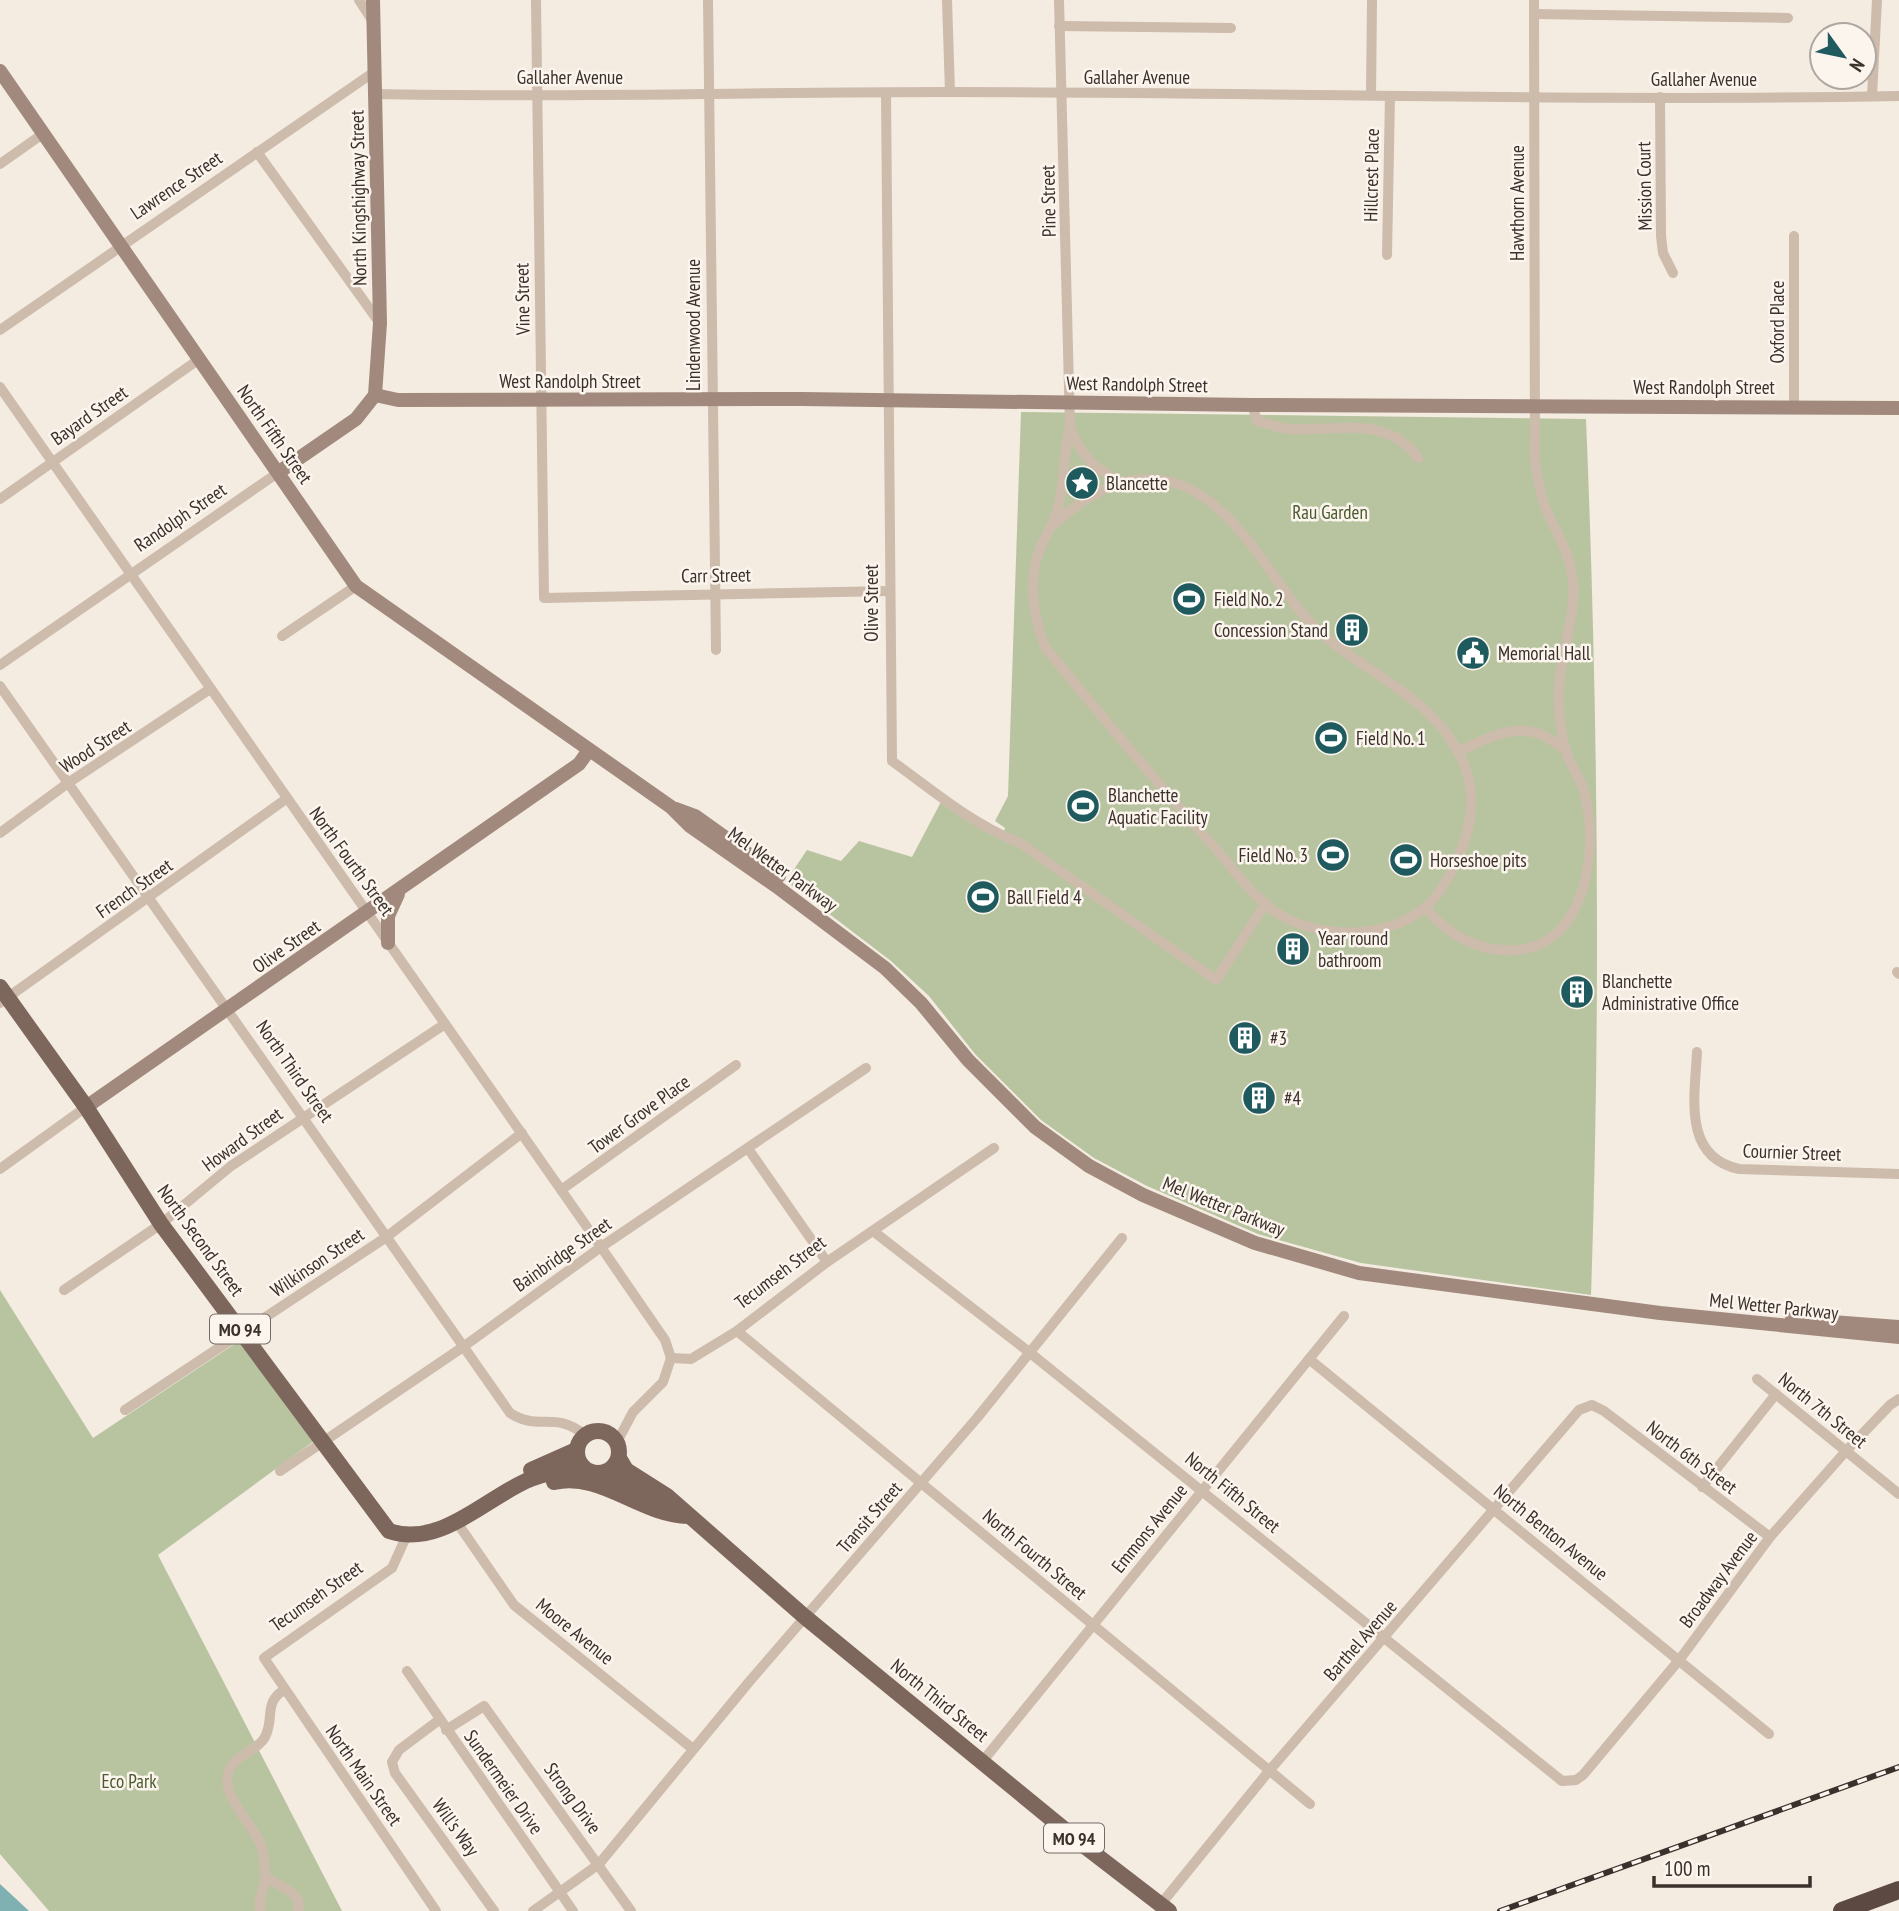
<svg xmlns="http://www.w3.org/2000/svg" width="1899" height="1911" font-family="'PT Sans Narrow',sans-serif">
<style>
.green{fill:#b8c4a0}
.water{fill:#7fb0b2}
.lines{fill:none;stroke-linecap:round;stroke-linejoin:round}
.street{stroke:#cdbbac;stroke-width:10}
.secondary{stroke:#a18a7d;stroke-width:14}
.primary{stroke:#7d675c;stroke-width:16}
.highway{stroke:#5c4a42;stroke-width:18}
.rail-casing{stroke:#3b302b;stroke-width:6}
.rail{stroke:#fbf5ee;stroke-width:3.5;stroke-dasharray:10;stroke-linecap:butt}
.labels{text-anchor:middle;dominant-baseline:central;stroke-width:5;stroke-linejoin:round;paint-order:stroke}
.shield{fill:#fbf5ee;stroke:#756b66;stroke-width:2}
.shield-label{font-size:18px;font-weight:bold;fill:#3b302b}
.street-label{font-size:19px;fill:#3b302b;stroke:#fbf5ee}
.poi-label{font-size:19px;fill:#3b302b;stroke:#fbf5ee;text-anchor:start}
.park-label{font-size:19px;fill:#4a5a2e;stroke:#fbf5ee}
</style>
<rect width="100%" height="100%" fill="#f4ebe1"/>
<!-- green -->
<g class="green">
<path d="M1021,412L1586,419C1598,710 1601,1003 1591,1295L1361,1263L1258,1234L1147,1186L1094,1158L1041,1120L975,1054L929,996L891,961L786,881L807,850L841,861L859,841L912,857L943,798L1003,836L1005,828L995,821L1008,796Z"/>
<path d="M0,1290L93,1438L242,1339L314,1441L158,1555L342,1911H49L0,1854Z"/>
</g>
<!-- water -->
<path class="water" d="M0,1884L29,1911H0Z"/>
<g class="lines">
<!-- street -->
<g class="street">
<path d="M359,0L372,20"/>
<path d="M536,0L544,598L890,591"/>
<path d="M708,0L716,650"/>
<path d="M947,0L950,92"/>
<path d="M1059,0L1070,427"/>
<path d="M1534,14L1788,18"/>
<path d="M1059,26L1231,28"/>
<path d="M886,93L892,761C932,790 973,825 1020,843L1216,980L1266,903"/>
<path d="M375,94C566,98 758,92 949,92C1266,92 1582,102 1899,96"/>
<path d="M1371,95L1372,0"/>
<path d="M1872,96L1877,0"/>
<path d="M1660,97L1661,236L1663,253L1673,273"/>
<path d="M257,152L379,322"/>
<path d="M0,164L44,133"/>
<path d="M1387,255L1390,96"/>
<path d="M0,330L374,72"/>
<path d="M0,387L601,1247L665,1340L671,1358"/>
<path d="M1252,405L1257,421C1268,424 1279,428 1290,429C1334,432 1388,414 1418,458"/>
<path d="M1794,407V236"/>
<path d="M0,499L198,360"/>
<path d="M1053,525C1119,465 1181,460 1241,532C1269,564 1288,603 1320,632C1369,676 1440,700 1465,767C1481,809 1464,852 1442,888C1410,939 1330,943 1282,916C1255,901 1235,870 1214,847C1156,781 1100,715 1045,647C1034,618 1028,588 1037,557C1042,540 1054,525 1058,508C1065,482 1063,454 1070,427C1079,453 1095,471 1121,481"/>
<path d="M282,636L356,586"/>
<path d="M0,665L279,472"/>
<path d="M0,686L510,1413C540,1432 554,1410 585,1435"/>
<path d="M1458,752C1480,741 1511,725 1537,733C1547,736 1557,744 1566,750"/>
<path d="M0,833L68,783L210,689"/>
<path d="M1425,907C1449,936 1478,953 1517,950C1586,945 1599,849 1585,795C1582,780 1570,766 1566,751C1562,737 1559,718 1559,704C1556,663 1576,623 1573,582C1571,556 1558,535 1547,512C1540,496 1538,478 1535,461L1534,0"/>
<path d="M1897,972L1899,974"/>
<path d="M0,1003L286,799"/>
<path d="M1697,1052C1695,1095 1682,1157 1739,1169L1899,1174"/>
<path d="M749,1150L827,1262"/>
<path d="M0,1169L86,1107"/>
<path d="M561,1190L736,1065"/>
<path d="M873,1231L1029,1352L1562,1781L1576,1780L1583,1775L1680,1659L1770,1537L1846,1451L1890,1405L1899,1399"/>
<path d="M64,1290L161,1224L231,1166L445,1024"/>
<path d="M737,1331L1310,1804"/>
<path d="M671,1358L691,1359L737,1331L827,1262L994,1148"/>
<path d="M1309,1359L1769,1734"/>
<path d="M1757,1379L1899,1494"/>
<path d="M125,1410L385,1238L522,1133"/>
<path d="M617,1442L633,1412L663,1382L671,1358"/>
<path d="M280,1471L463,1347L601,1247L866,1068"/>
<path d="M1702,1487L1776,1394"/>
<path d="M456,1521L514,1605L693,1749"/>
<path d="M406,1537L392,1568L264,1658L436,1911"/>
<path d="M407,1671L573,1911"/>
<path d="M439,1720L399,1750L392,1762L395,1773L494,1911"/>
<path d="M446,1730L484,1706L631,1911"/>
<path d="M982,1762L1344,1316"/>
<path d="M266,1877C278,1887 304,1891 298,1911"/>
<path d="M1161,1904L1269,1771L1579,1410L1592,1405L1604,1411L1770,1537"/>
<path d="M261,1911C257,1901 264,1890 265,1879C266,1872 264,1860 263,1852C258,1825 213,1794 232,1765C241,1753 259,1749 265,1737C275,1718 263,1703 284,1690"/>
<path d="M533,1911L599,1864L749,1682L977,1418L1122,1238"/>
</g>
<!-- secondary -->
<g class="secondary">
<path d="M0,71L356,586L671,807L690,826L776,886L885,968L921,1003L968,1060L1035,1127L1089,1166L1143,1195L1255,1243L1359,1273L1660,1313L1899,1337"/>
<path d="M375,395L398,400L802,399L1252,405L1899,408"/>
<path d="M279,472L356,419L375,395L380,323L373,0"/>
<path d="M676,809L695,816L779,876"/>
<path d="M388,943V916L398,894"/>
<path d="M86,1107L579,764L589,750"/>
<path d="M1792,1319L1899,1327"/>
</g>
<!-- primary -->
<g class="primary">
<path d="M0,987L86,1107L161,1224L389,1531C440,1548 483,1500 528,1480C545,1473 564,1470 582,1466"/>
<circle cx="598" cy="1452" r="21"/>
<path d="M619,1458L626,1470L667,1496L805,1617L1087,1848L1169,1911"/>
<path d="M531,1470L576,1450"/>
<path d="M603,1473L658,1500"/>
<path d="M554,1482C601,1471 641,1515 688,1516"/>
</g>
<!-- highway -->
<path class="highway" d="M1842,1911L1899,1890"/>
<!-- rail casing -->
<g class="rail-casing">
<path id="rail" d="M1500,1911L1899,1767"/>
</g>
<!-- rail -->
<use href="#rail" class="rail"/>
</g>
<!-- icons -->
<defs>
<g id="sight-disc" transform="scale(1.75)"><circle r="9.5" fill="#1f5a5e" stroke="#fbf5ee"/><path d="M0-6L1.8-2.2L6-1.7L2.9 1.2L3.7 5.4L0 3.3L-3.7 5.4L-2.9 1.2L-6-1.7L-1.8-2.2Z" fill="#fff"/></g>
<g id="stadium-disc" transform="scale(1.75)"><circle r="9.5" fill="#1f5a5e" stroke="#fbf5ee"/><path d="M0-5a6.5 5 0 1 0 0 10a6.5 5 0 1 0 0-10ZM-3.5-1.8h7v3.6h-7Z" fill="#fff"/></g>
<g id="building-disc" transform="scale(1.75)"><circle r="9.5" fill="#1f5a5e" stroke="#fbf5ee"/><path d="M-4-6H4V6H1V3H-1V6H-4ZM-2.5-4.3h1.7v1.8h-1.7ZM.8-4.3h1.7v1.8H.8ZM-2.5-1h1.7V.8h-1.7ZM.8-1h1.7V.8H.8Z" fill="#fff"/></g>
<g id="civic-disc" transform="scale(1.75)"><circle r="9.5" fill="#1f5a5e" stroke="#fbf5ee"/><path d="M-.6-6.5H3V-4.5H.6V-3L4-1V1h2V6H-6V1h2V-1L-.6-3ZM-1.2 2.5V6h2.4V2.5Z" fill="#fff"/></g>
</defs>
<g fill-rule="evenodd">
<use href="#sight-disc" x="1082" y="483"/>
<use href="#stadium-disc" x="1189" y="599"/>
<use href="#building-disc" x="1352" y="630"/>
<use href="#civic-disc" x="1473" y="653"/>
<use href="#stadium-disc" x="1331" y="738"/>
<use href="#stadium-disc" x="1083" y="806"/>
<use href="#stadium-disc" x="1333" y="855"/>
<use href="#stadium-disc" x="1406" y="860"/>
<use href="#stadium-disc" x="983" y="897"/>
<use href="#building-disc" x="1293" y="949"/>
<use href="#building-disc" x="1577" y="992"/>
<use href="#building-disc" x="1245" y="1038"/>
<use href="#building-disc" x="1259" y="1098"/>
</g>
<g class="labels">
<!-- shield labels -->
<g class="shield">
<rect x="210" y="1314.5" width="60" height="29" rx="5"/>
<rect x="1044" y="1823.5" width="60" height="29" rx="5"/>
</g>
<g class="shield-label">
<text x="240" y="1329">MO 94</text>
<text x="1074" y="1838">MO 94</text>
</g>
<!-- street labels -->
<g class="street-label">
<text x="570" y="77">Gallaher Avenue</text>
<text x="1137" y="77">Gallaher Avenue</text>
<text x="1704" y="79">Gallaher Avenue</text>
<text transform="translate(1371 175) rotate(-89)">Hillcrest Place</text>
<text transform="translate(176 185) rotate(-34)">Lawrence Street</text>
<text transform="translate(1644 186) rotate(-91)">Mission Court</text>
<text transform="translate(358 198) rotate(-91)">North Kingshighway Street</text>
<text transform="translate(1048 201) rotate(-91)">Pine Street</text>
<text transform="translate(1517 203) rotate(-90)">Hawthorn Avenue</text>
<text transform="translate(522 299) rotate(-91)">Vine Street</text>
<text transform="translate(1777 322) rotate(-90)">Oxford Place</text>
<text transform="translate(693 325) rotate(-90)">Lindenwood Avenue</text>
<text x="570" y="381">West Randolph Street</text>
<text transform="translate(1137 384) rotate(1)">West Randolph Street</text>
<text x="1704" y="387">West Randolph Street</text>
<text transform="translate(89 415) rotate(-35)">Bayard Street</text>
<text transform="translate(275 434) rotate(55)">North Fifth Street</text>
<text transform="translate(180 517) rotate(-34)">Randolph Street</text>
<text transform="translate(716 575) rotate(-1)">Carr Street</text>
<text transform="translate(871 603) rotate(-90)">Olive Street</text>
<text transform="translate(95 746) rotate(-33)">Wood Street</text>
<text transform="translate(352 861) rotate(54)">North Fourth Street</text>
<text transform="translate(783 869) rotate(36)">Mel Wetter Parkway</text>
<text transform="translate(134 888) rotate(-35)">French Street</text>
<text transform="translate(286 946) rotate(-35)">Olive Street</text>
<text transform="translate(295 1071) rotate(55)">North Third Street</text>
<text transform="translate(639 1114) rotate(-36)">Tower Grove Place</text>
<text transform="translate(242 1139) rotate(-36)">Howard Street</text>
<text transform="translate(1792 1152) rotate(2)">Cournier Street</text>
<text transform="translate(1224 1206) rotate(22)">Mel Wetter Parkway</text>
<text transform="translate(201 1240) rotate(54)">North Second Street</text>
<text transform="translate(562 1254) rotate(-35)">Bainbridge Street</text>
<text transform="translate(317 1262) rotate(-34)">Wilkinson Street</text>
<text transform="translate(780 1272) rotate(-37)">Tecumseh Street</text>
<text transform="translate(1774 1306) rotate(6)">Mel Wetter Parkway</text>
<text transform="translate(1823 1410) rotate(39)">North 7th Street</text>
<text transform="translate(1692 1457) rotate(37)">North 6th Street</text>
<text transform="translate(1233 1492) rotate(39)">North Fifth Street</text>
<text transform="translate(869 1517) rotate(-49)">Transit Street</text>
<text transform="translate(1149 1528) rotate(-51)">Emmons Avenue</text>
<text transform="translate(1551 1532) rotate(39)">North Benton Avenue</text>
<text transform="translate(1035 1554) rotate(40)">North Fourth Street</text>
<text transform="translate(1718 1579) rotate(-53)">Broadway Avenue</text>
<text transform="translate(316 1596) rotate(-35)">Tecumseh Street</text>
<text transform="translate(575 1631) rotate(39)">Moore Avenue</text>
<text transform="translate(1360 1640) rotate(-49)">Barthel Avenue</text>
<text transform="translate(940 1700) rotate(39)">North Third Street</text>
<text transform="translate(364 1775) rotate(55)">North Main Street</text>
<text transform="translate(504 1782) rotate(55)">Sundermeier Drive</text>
<text transform="translate(573 1798) rotate(54)">Strong Drive</text>
<text transform="translate(456 1827) rotate(54)">Will's Way</text>
</g>
<!-- poi labels -->
<g class="poi-label">
<text x="1106" y="483">Blancette</text>
<text x="1214" y="599">Field No. 2</text>
<text x="1328" y="630" text-anchor="end">Concession Stand</text>
<text x="1498" y="653">Memorial Hall</text>
<text x="1356" y="738">Field No. 1</text>
<text x="1108" y="795">Blanchette<tspan x="1108" dy="22">Aquatic Facility</tspan></text>
<text x="1308" y="855" text-anchor="end">Field No. 3</text>
<text x="1430" y="860">Horseshoe pits</text>
<text x="1007" y="897">Ball Field 4</text>
<text x="1318" y="938">Year round<tspan x="1318" dy="22">bathroom</tspan></text>
<text x="1602" y="981">Blanchette<tspan x="1602" dy="22">Administrative Office</tspan></text>
<text x="1270" y="1038">#3</text>
<text x="1284" y="1098">#4</text>
</g>
<!-- park labels -->
<g class="park-label">
<text x="1330" y="512">Rau Garden</text>
<text x="129" y="1781">Eco Park</text>
</g>
</g>
<!-- north arrow -->
<g transform="translate(1843 56) rotate(123)"><circle r="33" fill="#fbf5ee" stroke="#aea6a0" stroke-width="2"/>
<path d="M0-5L12 26L0 18L-12 26Z" fill="#1f5a5e"/>
<text y="-10" font-size="19" font-weight="bold" text-anchor="middle" fill="#3b302b">N</text>
</g>
<!-- scale -->
<path d="M1654 1876v10h156v-10" fill="none" stroke="#3b302b" stroke-width="3.5"/>
<text x="1664" y="1876" font-size="21" fill="#3b302b" stroke="#fbf5ee" stroke-width="5" paint-order="stroke">100 m</text>
</svg>
